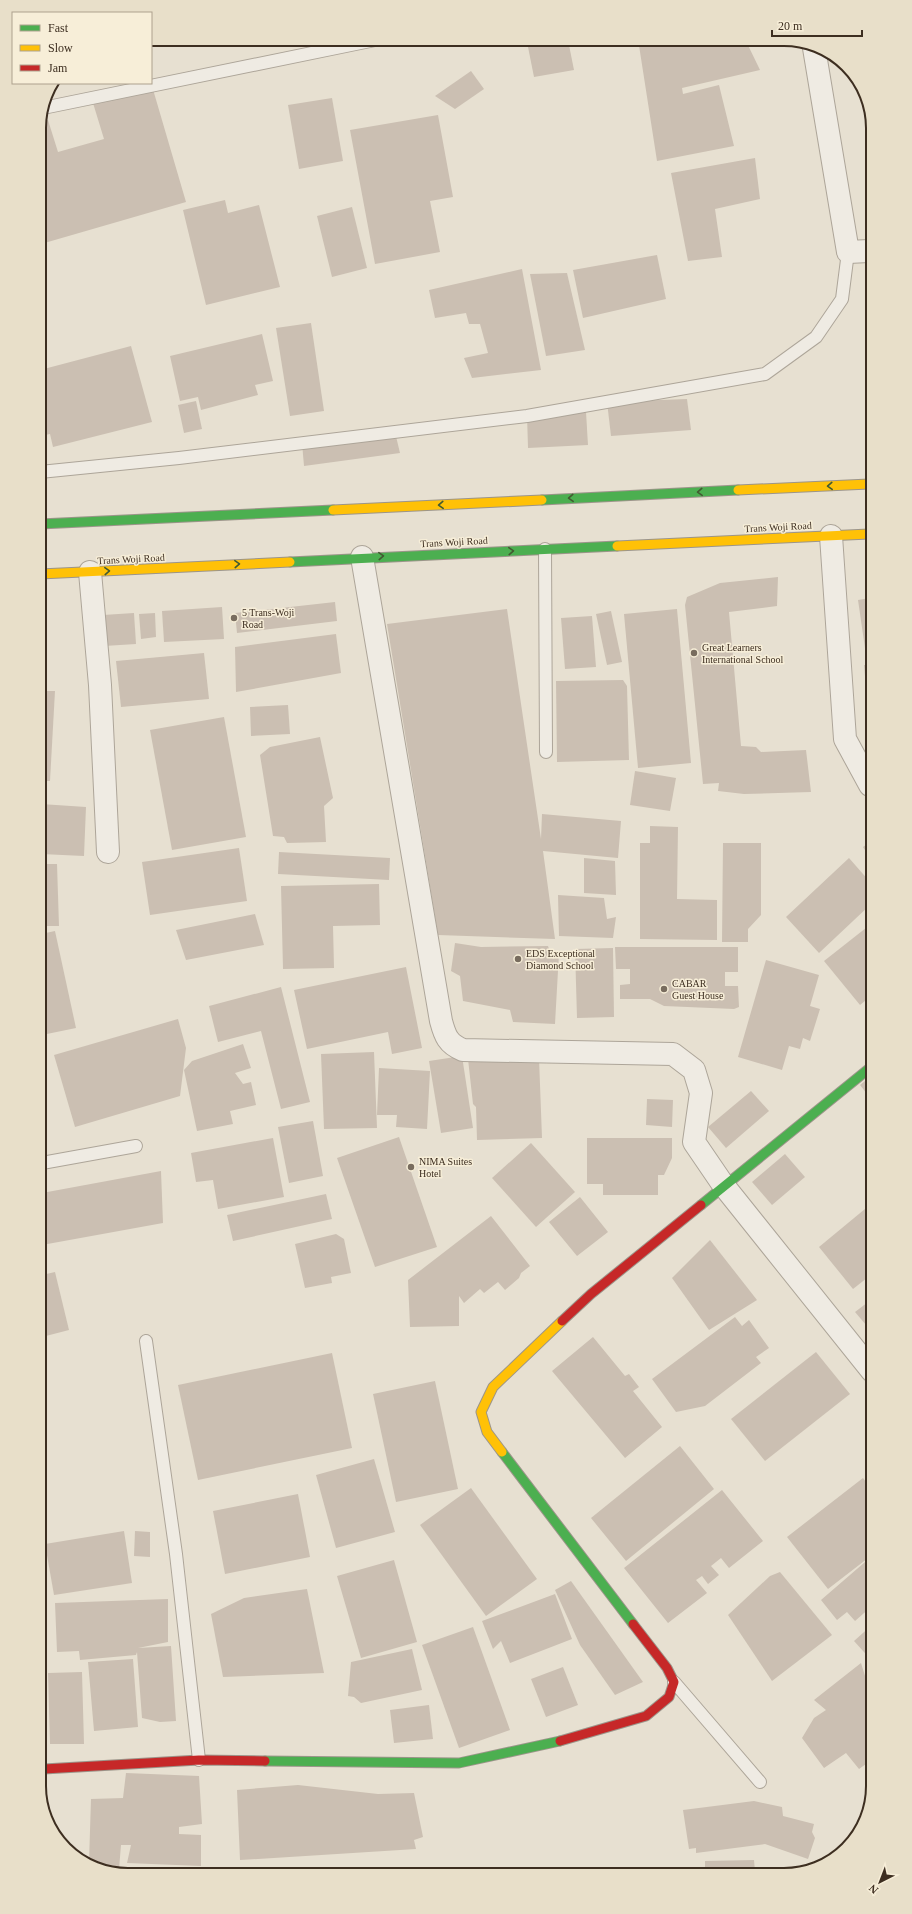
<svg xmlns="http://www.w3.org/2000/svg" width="912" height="1914" font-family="Georgia,serif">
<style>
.building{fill:#cbbfb2}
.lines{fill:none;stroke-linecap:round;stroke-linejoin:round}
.lane-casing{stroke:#ada599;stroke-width:14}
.street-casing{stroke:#ada599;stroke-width:24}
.fast-casing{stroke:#9c958a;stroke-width:11}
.slow-casing{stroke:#9c958a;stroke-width:11}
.jam-casing{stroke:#9c958a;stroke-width:11}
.lane{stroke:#efebe3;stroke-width:12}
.street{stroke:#efebe3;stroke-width:22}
.fast{stroke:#4caf50;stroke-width:9}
.slow{stroke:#ffc107;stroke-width:9}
.jam{stroke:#c62828;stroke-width:9}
.oneway{stroke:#425b31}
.poi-dot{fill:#786c5e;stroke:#f7eed8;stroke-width:1.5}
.labels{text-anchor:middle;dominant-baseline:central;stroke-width:3;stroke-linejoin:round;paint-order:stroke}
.street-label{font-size:10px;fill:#3d2e20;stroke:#f7eed8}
.poi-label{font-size:10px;fill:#3d2e20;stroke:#f7eed8;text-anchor:start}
.rim{fill:none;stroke:#3d2e20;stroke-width:2}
</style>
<rect width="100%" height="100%" fill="#e7e0d1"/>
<!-- building -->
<g class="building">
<path d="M638,39H745L760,70L682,88L683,94L719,85L734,146L657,161Z"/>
<path d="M568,40L574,70L534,77L528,47Z"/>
<path d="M471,71L484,89L455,109L435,96Z"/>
<path d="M152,86L186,202L41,244L39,122L48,120L58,152L104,139L93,103Z"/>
<path d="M332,98L343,161L299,169L288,105Z"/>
<path d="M438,115L453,197L430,201L440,252L375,264L350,130Z"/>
<path d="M755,158L760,199L715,209L722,257L688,261L671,173Z"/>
<path d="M225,200L228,213L259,205L280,287L206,305L183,210Z"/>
<path d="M352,207L367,268L332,277L317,216Z"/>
<path d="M657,255L666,299L583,318L573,270Z"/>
<path d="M522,269L541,370L472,378L464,358L488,353L480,324H469L466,313L435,318L429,290Z"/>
<path d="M567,273L585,350L546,356L530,274Z"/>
<path d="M311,323L324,411L290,416L276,328Z"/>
<path d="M262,334L273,381L255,385L258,395L201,410L198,397L180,401L170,356Z"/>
<path d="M131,346L152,422L53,447L50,434L40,436V370Z"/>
<path d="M687,399L691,430L611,436L607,402Z"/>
<path d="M196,401L202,429L184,433L178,405Z"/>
<path d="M586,412L588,445L528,448L527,416Z"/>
<path d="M394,428L400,453L304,466L302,443Z"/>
<path d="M778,577L777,606L729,612L741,746L756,747L761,752L806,750L811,792L744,794L718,791L719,783L703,784L685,605L687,597L720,583Z"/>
<path d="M870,598V662H867L858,600Z"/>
<path d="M335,602L337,621L237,633L235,613Z"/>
<path d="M222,607L224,639L164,642L162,611Z"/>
<path d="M507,609L541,839L542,814L621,821L618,858L543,851L555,939L438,935L387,624Z"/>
<path d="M677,609L691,763L638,768L624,614Z"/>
<path d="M611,611L622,662L607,665L596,614Z"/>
<path d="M134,613L136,644L104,646L103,615Z"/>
<path d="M155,613L156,637L141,639L139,614Z"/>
<path d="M592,616L596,667L565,669L561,618Z"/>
<path d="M336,634L341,673L236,692L235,647Z"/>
<path d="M204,653L209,699L121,707L116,661Z"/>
<path d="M864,665H870V710H868Z"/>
<path d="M623,680L627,686L629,760L557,762L556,681Z"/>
<path d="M41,691H55L50,781H41Z"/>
<path d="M288,705L290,734L251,736L250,707Z"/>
<path d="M224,717L246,837L172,850L150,730Z"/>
<path d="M320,737L333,798L324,806L326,842L287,843L284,837L273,836L260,755L270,747Z"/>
<path d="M635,771L676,778L670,811L630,805Z"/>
<path d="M41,804L86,807L84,856L41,854Z"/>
<path d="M650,826L678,827L677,899L717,900V940L640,939V843H650Z"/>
<path d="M870,842V858L863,847Z"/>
<path d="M723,843H761V915L748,929V942H722Z"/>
<path d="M239,848L247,901L150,915L142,862Z"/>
<path d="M279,852L390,858L389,880L278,874Z"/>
<path d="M584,858L615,861L616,895L584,893Z"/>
<path d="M849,858L870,882V905L819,953L786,917Z"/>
<path d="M41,864H57L59,926H41Z"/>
<path d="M379,884L380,925L333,926L334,968L283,969L281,886Z"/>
<path d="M558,895L604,898L607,919L616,917L613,938L559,936Z"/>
<path d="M255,914L264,945L186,960L176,930Z"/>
<path d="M871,924V996L860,1005L824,961Z"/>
<path d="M55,931L76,1028L42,1035L41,934Z"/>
<path d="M455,943L481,947L548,946L550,952L559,953L555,1024L513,1022L510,1010L463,1001L460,976L451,971Z"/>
<path d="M615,947H738V972H725V986H738L739,1007L734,1009L664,1006L650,999H620V985L630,984V969H616Z"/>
<path d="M613,948L614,1017L577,1018L575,949Z"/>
<path d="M766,960L819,975L810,1006L820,1009L810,1041L803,1038L800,1049L789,1046L782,1070L738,1057Z"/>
<path d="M406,967L422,1048L392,1054L388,1032L307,1049L294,990Z"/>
<path d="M281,987L310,1102L281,1109L261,1031L218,1042L209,1006Z"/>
<path d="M178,1019L186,1048L180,1096L75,1127L54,1055Z"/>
<path d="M243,1044L251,1068L235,1073L243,1084L251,1082L256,1105L230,1111L233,1124L197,1131L184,1070L192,1061Z"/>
<path d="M374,1052L377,1128L324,1129L321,1054Z"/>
<path d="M462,1056L473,1128L441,1133L429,1061Z"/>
<path d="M539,1058L542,1138L477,1140L476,1107L473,1104L468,1059Z"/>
<path d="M379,1068L430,1071L427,1129L396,1127L397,1115H377Z"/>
<path d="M871,1076V1099L860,1085Z"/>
<path d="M751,1091L769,1111L726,1148L708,1127Z"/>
<path d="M647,1099L673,1100L672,1127L646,1125Z"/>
<path d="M313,1121L323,1176L289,1183L278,1127Z"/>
<path d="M399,1137L437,1247L375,1267L337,1158Z"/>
<path d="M273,1138L284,1197L218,1209L213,1180L196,1182L191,1153Z"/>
<path d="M587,1138H672V1158L664,1175H658V1195H603V1184H587Z"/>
<path d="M531,1143L575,1192L536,1227L492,1178Z"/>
<path d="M785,1154L805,1177L772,1205L752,1182Z"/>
<path d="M161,1171L163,1223L42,1245V1193Z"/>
<path d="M326,1194L332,1219L233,1241L227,1215Z"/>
<path d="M580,1197L608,1232L577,1256L549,1222Z"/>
<path d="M871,1204L872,1274L853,1289L819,1247Z"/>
<path d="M491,1216L530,1266L521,1273L519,1278L505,1290L498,1282L484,1293L480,1289L464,1303L459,1296V1326L410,1327L408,1280Z"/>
<path d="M336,1234L344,1239L351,1273L331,1277L332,1283L305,1288L295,1244Z"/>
<path d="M710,1240L757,1300L709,1330L672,1278Z"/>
<path d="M55,1272L69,1330L42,1337V1275Z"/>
<path d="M872,1299V1332L855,1312Z"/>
<path d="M735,1317L742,1326L749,1320L769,1348L756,1357L761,1363L705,1406L676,1412L652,1379Z"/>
<path d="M593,1337L625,1376L629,1374L639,1387L633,1391L662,1427L625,1458L552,1371Z"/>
<path d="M816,1352L850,1394L765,1461L731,1419Z"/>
<path d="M332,1353L352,1448L198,1480L178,1385Z"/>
<path d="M435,1381L458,1489L396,1502L373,1394Z"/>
<path d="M680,1446L714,1489L626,1561L591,1518Z"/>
<path d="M374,1459L395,1532L336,1548L316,1475Z"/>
<path d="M863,1478L872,1490V1555L828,1589L787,1537Z"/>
<path d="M471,1488L537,1579L486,1616L420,1525Z"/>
<path d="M722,1490L763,1541L729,1568L721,1558L711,1566L719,1575L708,1584L702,1576L696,1580L707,1593L668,1623L624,1568Z"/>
<path d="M298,1494L310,1557L225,1574L213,1511Z"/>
<path d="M124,1531L132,1583L54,1595L45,1544Z"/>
<path d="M135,1531L150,1532V1557L134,1556Z"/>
<path d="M872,1556V1606L855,1621L847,1612L837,1620L821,1600Z"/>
<path d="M394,1560L417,1642L361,1658L337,1576Z"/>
<path d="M780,1572L832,1635L772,1681L728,1615L770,1576Z"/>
<path d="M571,1581L643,1682L615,1695L580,1645L555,1590Z"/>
<path d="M307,1589L324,1673L223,1677L211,1614L244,1598Z"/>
<path d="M555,1594L572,1639L510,1663L501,1641L493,1649L482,1621Z"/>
<path d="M168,1599V1642L138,1648L171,1646L176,1721L160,1722L142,1718L137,1652L136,1655L80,1660L79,1651L57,1652L55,1603Z"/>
<path d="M873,1624V1662L854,1641Z"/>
<path d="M473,1627L510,1730L459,1748L422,1645Z"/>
<path d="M412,1649L422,1690L361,1703L354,1697L348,1696L351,1662Z"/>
<path d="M133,1659L138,1727L94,1731L88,1662Z"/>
<path d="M861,1663L866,1679L873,1681V1759L859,1769L846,1753L824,1768L802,1738L814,1718L826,1710L814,1700Z"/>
<path d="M563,1667L578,1705L546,1717L531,1679Z"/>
<path d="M82,1672L84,1744H50L48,1673Z"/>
<path d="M429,1705L433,1739L394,1743L390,1710Z"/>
<path d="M126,1773L199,1776L202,1824L179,1827V1834L201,1835V1866L127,1863L131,1845H121L119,1869L101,1867L89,1862L91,1799L123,1798Z"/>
<path d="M298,1785L378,1794L414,1793L423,1837L414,1840L416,1849L240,1860L237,1790Z"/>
<path d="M754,1801L782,1807L783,1816L814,1824L812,1832L815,1838L808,1859L765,1844L696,1853V1848L689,1849L683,1810Z"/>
<path d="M754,1860L755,1871H705V1861Z"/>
</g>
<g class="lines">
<!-- lane casing -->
<g class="lane-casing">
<g id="lane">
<path d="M43,108L380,39"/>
<path d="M40,472L179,458L527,416L765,374L816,337L842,299L848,252"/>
<path d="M545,549L546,752"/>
<path d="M42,1163L136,1146"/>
<path d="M146,1341L176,1554L199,1760"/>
<path d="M674,1682L760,1782"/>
</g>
</g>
<!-- street casing -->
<g class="street-casing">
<g id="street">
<path d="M814,48L848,252L869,251"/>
<path d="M831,536L845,739L870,785"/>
<path d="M362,557L441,1021C445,1036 448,1044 463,1050L673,1054L694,1070L701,1093L694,1142L724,1186L872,1371"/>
<path d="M90,572L100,685L108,852"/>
</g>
</g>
<!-- fast casing -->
<g class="fast-casing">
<g id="fast">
<path d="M542,500L738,490"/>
<path d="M40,524L333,510"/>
<path d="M290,562L617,546"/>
<path d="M701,1205L871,1067"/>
<path d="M502,1452L633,1624"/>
<path d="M265,1761L459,1763L560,1741"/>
</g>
</g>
<!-- slow casing -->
<g class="slow-casing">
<g id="slow">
<path d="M738,490L869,484"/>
<path d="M333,510L542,500"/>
<path d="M617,546L869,534"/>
<path d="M40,574L290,562"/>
<path d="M502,1452L487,1432L481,1412L493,1387L562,1321"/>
</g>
</g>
<!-- jam casing -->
<g class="jam-casing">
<g id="jam">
<path d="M562,1321L591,1294L701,1205"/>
<path d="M560,1741L646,1716L669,1697L674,1682L667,1668L633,1624"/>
<path d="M44,1769L199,1760L265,1761"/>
</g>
</g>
<!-- lane -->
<use href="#lane" class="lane"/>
<!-- street -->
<use href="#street" class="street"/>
<!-- fast -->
<use href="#fast" class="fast"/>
<!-- slow -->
<use href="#slow" class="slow"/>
<!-- jam -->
<use href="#jam" class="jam"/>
</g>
<!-- one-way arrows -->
<defs><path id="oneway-chevron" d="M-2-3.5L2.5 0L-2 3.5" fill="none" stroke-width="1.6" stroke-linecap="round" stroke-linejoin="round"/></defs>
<g class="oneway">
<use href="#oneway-chevron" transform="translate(830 486) rotate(177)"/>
<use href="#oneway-chevron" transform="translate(700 492) rotate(177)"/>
<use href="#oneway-chevron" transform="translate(571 498) rotate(177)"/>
<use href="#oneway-chevron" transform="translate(441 505) rotate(177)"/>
<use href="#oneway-chevron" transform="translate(511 551) rotate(-3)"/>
<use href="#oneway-chevron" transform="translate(381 556) rotate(-3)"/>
<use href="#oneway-chevron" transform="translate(237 564) rotate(-3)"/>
<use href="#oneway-chevron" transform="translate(107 571) rotate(-3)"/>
</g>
<!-- markers -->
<g class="poi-dot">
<circle cx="234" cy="618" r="4"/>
<circle cx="694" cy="653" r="4"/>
<circle cx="518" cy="959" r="4"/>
<circle cx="664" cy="989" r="4"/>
<circle cx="411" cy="1167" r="4"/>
</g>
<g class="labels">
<!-- street labels -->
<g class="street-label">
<text transform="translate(778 527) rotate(-3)">Trans Woji Road</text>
<text transform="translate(454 542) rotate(-3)">Trans Woji Road</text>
<text transform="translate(131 559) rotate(-3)">Trans Woji Road</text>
</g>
<!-- poi labels -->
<g class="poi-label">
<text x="242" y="612">5 Trans-Woji<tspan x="242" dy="12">Road</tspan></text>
<text x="702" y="647">Great Learners<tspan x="702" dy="12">International School</tspan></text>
<text x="526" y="953">EDS Exceptional<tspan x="526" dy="12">Diamond School</tspan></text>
<text x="672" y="983">CABAR<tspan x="672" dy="12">Guest House</tspan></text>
<text x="419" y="1161">NIMA Suites<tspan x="419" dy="12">Hotel</tspan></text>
</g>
</g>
<!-- crop -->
<path d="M0 0H912V1914H0ZM128 46H784A82 82 0 0 1 866 128V1786A82 82 0 0 1 784 1868H128A82 82 0 0 1 46 1786V128A82 82 0 0 1 128 46Z" fill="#e8dfc9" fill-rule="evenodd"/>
<path class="rim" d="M128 46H784A82 82 0 0 1 866 128V1786A82 82 0 0 1 784 1868H128A82 82 0 0 1 46 1786V128A82 82 0 0 1 128 46Z"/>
<!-- legend -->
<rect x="12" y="12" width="140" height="72" fill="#f7eed8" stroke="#ada18e"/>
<rect x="20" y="25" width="20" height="6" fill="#4caf50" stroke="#ada18e"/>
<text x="48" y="32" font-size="12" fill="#3d2e20">Fast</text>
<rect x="20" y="45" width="20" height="6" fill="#ffc107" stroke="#ada18e"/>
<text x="48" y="52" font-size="12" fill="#3d2e20">Slow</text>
<rect x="20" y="65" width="20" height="6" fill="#c62828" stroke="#ada18e"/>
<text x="48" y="72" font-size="12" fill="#3d2e20">Jam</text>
<!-- north arrow -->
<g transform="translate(880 1882) rotate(222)" stroke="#f7eed8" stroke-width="3" paint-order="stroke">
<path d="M0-3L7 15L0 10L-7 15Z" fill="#3d2e20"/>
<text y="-6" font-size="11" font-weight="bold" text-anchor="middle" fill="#3d2e20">N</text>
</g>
<!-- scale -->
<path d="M772 30v6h90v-6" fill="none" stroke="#3d2e20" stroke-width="2"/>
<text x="778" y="30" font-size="12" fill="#3d2e20" stroke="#f7eed8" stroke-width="3" paint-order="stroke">20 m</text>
</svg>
